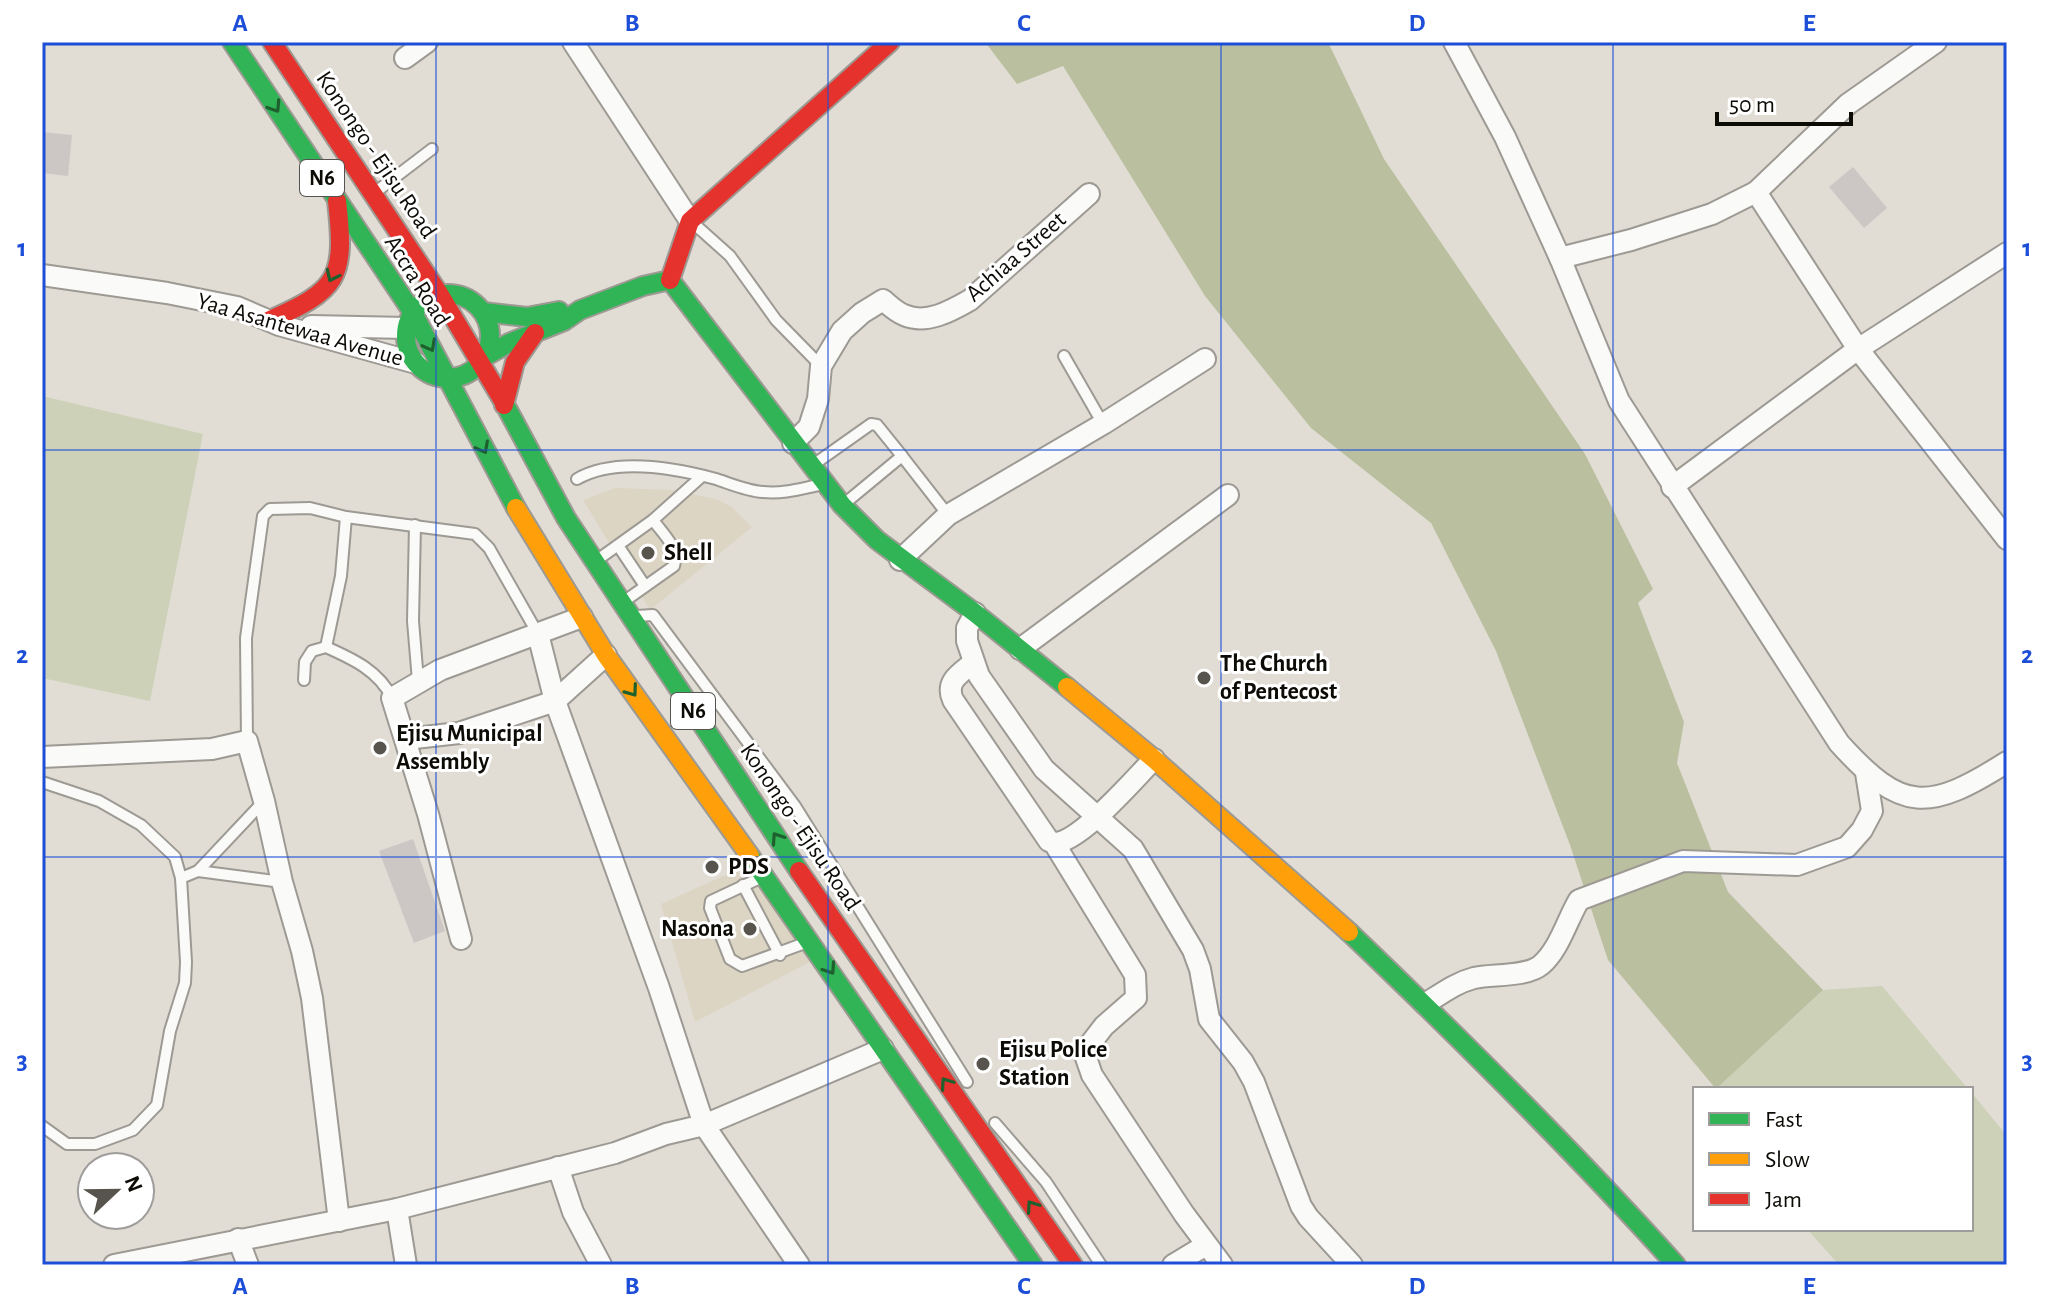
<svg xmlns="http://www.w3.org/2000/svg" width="2049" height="1307" font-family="'Alegreya Sans',sans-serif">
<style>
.built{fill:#dcd5c4}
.green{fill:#cdd1b8}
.forest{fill:#bac09f}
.building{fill:#ccc7c5}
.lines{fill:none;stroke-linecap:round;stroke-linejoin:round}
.lane-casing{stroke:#9d9993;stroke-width:14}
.street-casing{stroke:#9d9993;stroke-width:24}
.fast-casing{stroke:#9d9993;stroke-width:22}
.slow-casing{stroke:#9d9993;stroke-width:22}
.jam-casing{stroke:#9d9993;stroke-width:22}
.lane{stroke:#fafaf9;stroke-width:10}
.street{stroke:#fafaf9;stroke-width:20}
.fast{stroke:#30b455;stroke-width:18}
.slow{stroke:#ff9f0a;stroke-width:18}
.jam{stroke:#e5322d;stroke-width:18}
.oneway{stroke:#1e602e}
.grid{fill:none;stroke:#1d4ed8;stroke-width:2;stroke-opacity:0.55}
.poi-dot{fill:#57544e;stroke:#fff;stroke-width:3}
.labels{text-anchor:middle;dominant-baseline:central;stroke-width:6;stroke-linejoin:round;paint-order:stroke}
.shield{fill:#fff;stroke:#565451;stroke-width:2}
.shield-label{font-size:22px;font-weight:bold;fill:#0d0b06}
.street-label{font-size:24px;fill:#0d0b06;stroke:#fff}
.poi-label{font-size:24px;font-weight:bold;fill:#0d0b06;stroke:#fff;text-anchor:start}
.neatline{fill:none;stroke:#1d4ed8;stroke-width:3}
.grid-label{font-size:26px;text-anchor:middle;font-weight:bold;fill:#1d4ed8}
</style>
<rect width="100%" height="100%" fill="#e1ddd4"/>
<!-- built -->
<g class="built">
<path d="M615,488L671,490L716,499L732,507L752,527L650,610L583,500Z"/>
<path d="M745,866L812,961L695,1022L661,904Z"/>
</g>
<!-- green -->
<g class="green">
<path d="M42,396L203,434L150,701L42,678Z"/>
<path d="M1882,986L1968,1089H1716L1823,990Z"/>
<path d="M1971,1092L2007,1136V1265H1839L1807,1229H1971Z"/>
</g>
<!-- forest -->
<path class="forest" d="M985,42H1328L1384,159L1585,454L1653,589L1638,603L1684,722L1677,763L1728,892L1823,990L1716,1089L1608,960L1570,845L1496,651L1431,523L1311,428L1205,296L1063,66L1017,84Z"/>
<!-- building -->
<g class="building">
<path d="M42,132L72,135L68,176L42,173Z"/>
<path d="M1853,167L1887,208L1864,228L1829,187Z"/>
<path d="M413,839L445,931L414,943L379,851Z"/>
</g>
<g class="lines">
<!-- lane casing -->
<g class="lane-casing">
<g id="lane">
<path d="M377,191L432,149"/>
<path d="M692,222L730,256L776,320L821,366"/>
<path d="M1064,356L1103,424"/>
<path d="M813,465L871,424L877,425L902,456"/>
<path d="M577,479C615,457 675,468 716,479C731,484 747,491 763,492C786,494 802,488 824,484"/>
<path d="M844,504L902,456L948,515"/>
<path d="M415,525L413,621L418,681"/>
<path d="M619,547L645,586"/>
<path d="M600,558L653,520L701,477"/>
<path d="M626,600L674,566C680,548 663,534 653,520"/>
<path d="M636,616L653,615L795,806L967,1082"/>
<path d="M326,647L341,576L346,517"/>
<path d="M304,680L305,662L312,651L326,647C353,659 379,671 392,698"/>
<path d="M247,741L246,638L263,516L270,509L310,508L346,517L475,534L489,548L538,634"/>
<path d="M42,782L99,801L141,825L175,857L181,878"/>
<path d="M263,802L198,871L282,882"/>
<path d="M758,879L711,901L710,908L730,959L742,966L805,943"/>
<path d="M743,885L780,955"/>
<path d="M995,1123L1046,1182L1101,1265"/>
<path d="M42,1126L67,1144H95L133,1130L157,1105L170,1031L185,983L186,962L181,878L198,871"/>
</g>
</g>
<!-- street casing -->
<g class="street-casing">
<g id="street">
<path d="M573,42L690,221"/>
<path d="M1454,42L1505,137L1560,258L1619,401L1839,743C1902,813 1928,812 2007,762"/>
<path d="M405,58L427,42"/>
<path d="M1756,192L1858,349L2007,539"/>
<path d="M1560,258L1631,240L1712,214L1756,192L1848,104L1936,42"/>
<path d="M42,275L167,293L237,307L279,325L416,363"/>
<path d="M311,326L407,328"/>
<path d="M793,443L809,427L818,399L821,366L842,331L862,313L883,300C889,305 896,312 904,315C926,325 951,311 970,300L1089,194"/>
<path d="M1672,487L1858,349L2007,253"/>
<path d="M900,560L948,515L1103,424L1205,359"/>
<path d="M975,613L967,628V641L979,676L1044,769L1133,849L1193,950L1200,969L1209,1019L1243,1062L1254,1082L1301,1206L1308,1217L1352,1265"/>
<path d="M538,634L555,701L659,988L704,1125L799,1265"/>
<path d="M1020,649L1228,495"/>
<path d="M973,663C959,674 945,682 953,700L1049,841L1054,843L1135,975L1136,998L1104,1026L1084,1052L1092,1075L1184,1214L1222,1265"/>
<path d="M406,739L459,733L555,701L606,655"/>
<path d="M42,757L212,749L247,741L264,801L282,882L302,951L312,998L339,1221"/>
<path d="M1054,843C1080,843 1135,778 1154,759"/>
<path d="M461,939L428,814L392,698L440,670L582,617"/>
<path d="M1425,1004C1441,994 1455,983 1474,978C1492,974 1527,977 1541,965C1559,950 1567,920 1579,900L1683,861L1797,865L1847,847L1862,830L1872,811L1866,773"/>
<path d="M558,1167L573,1212L601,1265"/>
<path d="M397,1209L406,1265"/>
<path d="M238,1239L248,1265"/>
<path d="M114,1265L397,1209L615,1153L666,1134L704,1125L883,1049"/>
<path d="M1173,1265L1206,1245"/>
</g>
</g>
<!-- fast casing -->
<g class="fast-casing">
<g id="fast">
<path d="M232,42L413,313L516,508"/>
<circle cx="448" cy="336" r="42"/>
<path d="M483,312L527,317L559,311"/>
<path d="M486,356L509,343L564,321L580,310L643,286L670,280L842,505L877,540L975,613L1067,687"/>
<path d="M503,401L566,518L799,871"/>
<path d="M750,856L1033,1265"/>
<path d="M1349,932C1462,1040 1572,1149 1676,1265"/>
</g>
</g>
<!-- slow casing -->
<g class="slow-casing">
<g id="slow">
<path d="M516,508L606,655L750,856"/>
<path d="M1067,687L1154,759L1349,932"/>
</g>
</g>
<!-- jam casing -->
<g class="jam-casing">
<g id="jam">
<path d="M272,42L440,295L503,401"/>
<path d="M670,280L690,221L890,42"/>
<path d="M268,321C338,290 346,279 337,201"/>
<path d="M504,405L515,362L535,333"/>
<path d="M799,871L1073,1265"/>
</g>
</g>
<!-- lane -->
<use href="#lane" class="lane"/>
<!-- street -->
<use href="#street" class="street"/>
<!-- fast -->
<use href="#fast" class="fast"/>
<!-- slow -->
<use href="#slow" class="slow"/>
<!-- jam -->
<use href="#jam" class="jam"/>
</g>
<!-- one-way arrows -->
<defs><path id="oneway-chevron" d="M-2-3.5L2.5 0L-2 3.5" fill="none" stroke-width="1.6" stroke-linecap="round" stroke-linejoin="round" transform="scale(2)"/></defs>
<g class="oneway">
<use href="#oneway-chevron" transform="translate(275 107) rotate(57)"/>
<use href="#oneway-chevron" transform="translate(332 276) rotate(115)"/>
<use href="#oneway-chevron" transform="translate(430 346) rotate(62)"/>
<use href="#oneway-chevron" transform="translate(483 448) rotate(62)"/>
<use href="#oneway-chevron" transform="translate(632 691) rotate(54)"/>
<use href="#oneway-chevron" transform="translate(777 838) rotate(-124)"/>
<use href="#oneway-chevron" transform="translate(830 969) rotate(56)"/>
<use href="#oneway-chevron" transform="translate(946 1083) rotate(-125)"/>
<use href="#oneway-chevron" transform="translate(1032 1206) rotate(-125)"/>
</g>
<!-- grid -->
<path class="grid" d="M436,42V1265M828,42V1265M1221,42V1265M1613,42V1265M42,450H2007M42,857H2007"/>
<!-- markers -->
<g class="poi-dot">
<circle cx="648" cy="553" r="8"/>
<circle cx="1204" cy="678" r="8"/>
<circle cx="380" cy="748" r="8"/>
<circle cx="712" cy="867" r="8"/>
<circle cx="750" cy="929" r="8"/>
<circle cx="983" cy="1064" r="8"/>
</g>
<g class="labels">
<!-- shield labels -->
<g class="shield">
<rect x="300" y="160" width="44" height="36" rx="6"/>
<rect x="671" y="693" width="44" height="36" rx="6"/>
</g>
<g class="shield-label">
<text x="322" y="178">N6</text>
<text x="693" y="711">N6</text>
</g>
<!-- street labels -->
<g class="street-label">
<text transform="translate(376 155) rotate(56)">Konongo - Ejisu Road</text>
<text transform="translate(1016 257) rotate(-41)">Achiaa Street</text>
<text transform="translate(417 281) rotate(58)">Accra Road</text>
<text transform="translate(300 330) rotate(16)">Yaa Asantewaa Avenue</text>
<text transform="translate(800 827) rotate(56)">Konongo - Ejisu Road</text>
</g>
<!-- poi labels -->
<g class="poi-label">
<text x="664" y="553">Shell</text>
<text x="1220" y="664">The Church<tspan x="1220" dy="28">of Pentecost</tspan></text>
<text x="396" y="734">Ejisu Municipal<tspan x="396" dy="28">Assembly</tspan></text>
<text x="728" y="867">PDS</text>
<text x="734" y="929" text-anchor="end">Nasona</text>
<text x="999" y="1050">Ejisu Police<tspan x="999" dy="28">Station</tspan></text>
</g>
</g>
<!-- border -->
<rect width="2049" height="1307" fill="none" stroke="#ffffff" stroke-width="88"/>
<!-- legend -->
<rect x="1693" y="1087" width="280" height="144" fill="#ffffff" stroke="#9e9d9b" stroke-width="2"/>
<rect x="1709" y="1113" width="40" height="12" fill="#30b455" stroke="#9e9d9b" stroke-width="2"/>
<text x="1765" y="1127" font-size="24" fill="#0d0b06">Fast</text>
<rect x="1709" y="1153" width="40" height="12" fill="#ff9f0a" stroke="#9e9d9b" stroke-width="2"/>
<text x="1765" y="1167" font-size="24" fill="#0d0b06">Slow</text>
<rect x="1709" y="1193" width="40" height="12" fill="#e5322d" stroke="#9e9d9b" stroke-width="2"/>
<text x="1765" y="1207" font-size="24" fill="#0d0b06">Jam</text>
<!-- north arrow -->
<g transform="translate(116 1191) rotate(68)"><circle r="38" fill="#ffffff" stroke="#9e9d9b" stroke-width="2"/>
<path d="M0-6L14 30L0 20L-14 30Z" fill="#57544e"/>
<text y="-12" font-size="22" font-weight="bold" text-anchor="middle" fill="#0d0b06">N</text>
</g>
<!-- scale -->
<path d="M1717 112v12h134v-12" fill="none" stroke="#0d0b06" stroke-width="4"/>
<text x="1729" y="112" font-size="24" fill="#0d0b06" stroke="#ffffff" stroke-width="6" paint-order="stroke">50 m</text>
<rect x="44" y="44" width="1961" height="1219" class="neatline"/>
<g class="grid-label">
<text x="240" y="31">A</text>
<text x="632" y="31">B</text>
<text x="1024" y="31">C</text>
<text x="1417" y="31">D</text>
<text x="1809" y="31">E</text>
<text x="22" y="256">1</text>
<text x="2027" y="256">1</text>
<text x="22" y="663">2</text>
<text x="2027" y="663">2</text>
<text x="22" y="1069">3</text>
<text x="2027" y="1069">3</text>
<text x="240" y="1294">A</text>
<text x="632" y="1294">B</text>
<text x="1024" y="1294">C</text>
<text x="1417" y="1294">D</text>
<text x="1809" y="1294">E</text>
</g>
</svg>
